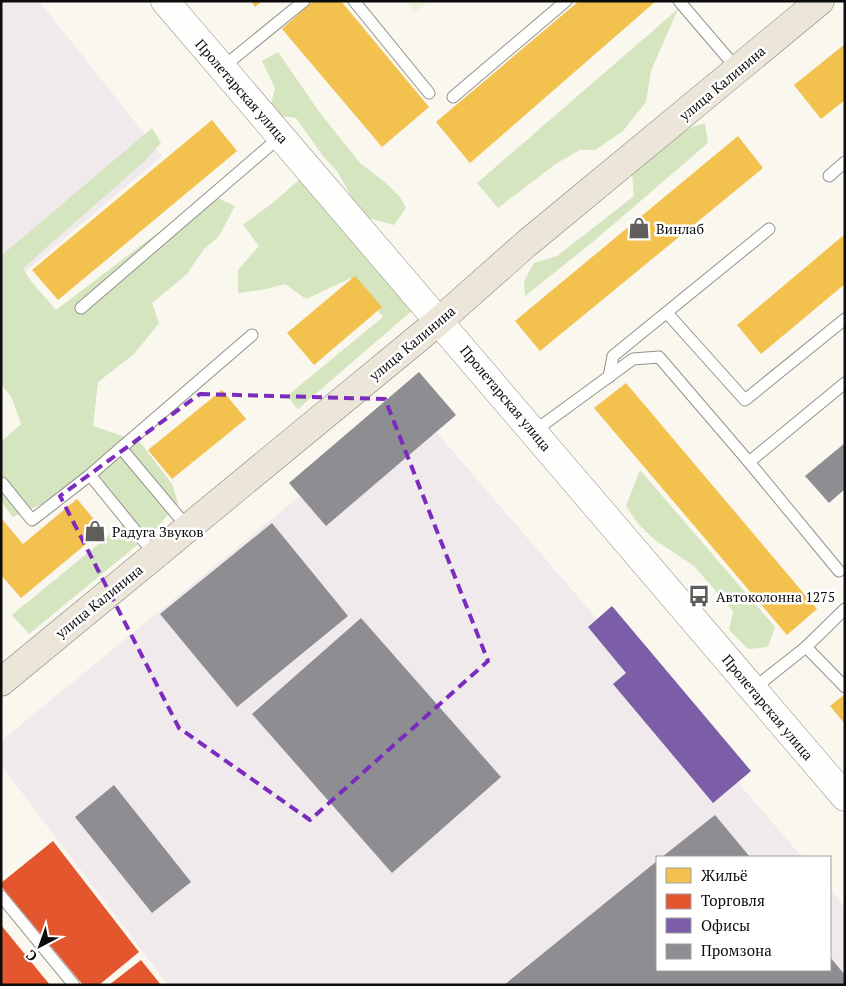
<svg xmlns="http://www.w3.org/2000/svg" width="846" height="986" font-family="'PT Serif',serif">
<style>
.industrial{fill:#f1eaec}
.forest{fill:#d4e5bf}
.pitch{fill:#edf2da}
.homes{fill:#f2c14e}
.shops{fill:#e4572e}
.offices{fill:#7b5ea7}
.industry{fill:#8d8d92}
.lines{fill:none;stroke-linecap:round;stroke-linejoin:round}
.service-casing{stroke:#93928e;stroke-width:13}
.tertiary-casing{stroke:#93928e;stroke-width:29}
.primary-casing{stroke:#807f7c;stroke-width:29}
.service{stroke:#fefefd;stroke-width:11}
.tertiary{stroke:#fefefd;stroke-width:28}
.primary{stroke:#ebe6d8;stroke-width:28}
.marked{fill:none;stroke:#7b2cbf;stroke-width:4;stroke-dasharray:10 6;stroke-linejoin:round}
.labels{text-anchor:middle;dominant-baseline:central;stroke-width:5;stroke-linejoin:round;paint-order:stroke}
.street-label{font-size:14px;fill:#0c0c0c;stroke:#fff}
.poi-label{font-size:14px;fill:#0c0c0c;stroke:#fff;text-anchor:start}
</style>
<rect width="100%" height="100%" fill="#faf7ef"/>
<!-- industrial -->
<g class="industrial">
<path d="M1,1H39L162,156L1,292Z"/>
<path d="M412,404L802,857H657V970H830V890L845,907V985H168L1,765V741Z"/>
</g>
<!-- forest -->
<g class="forest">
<path d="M678,9L651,71L646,102L623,131L595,150H580L557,163L498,208L477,183Z"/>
<path d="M278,52L320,113L360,163L386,183L400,197L406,208L394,225L362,216L337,171L323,156L296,118L279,116L271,104L275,88L262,61Z"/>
<path d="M705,123L708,143L594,241L525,296L524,281L534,263L557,256L634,196L632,174L687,129Z"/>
<path d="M152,128L161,143L146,160L23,268L30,280L56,310L209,194L235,206L219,236L204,249L187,274L152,303L159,323L134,354L98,382L93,426L140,442L172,484L178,503L154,531L29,634L12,615L124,523L89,480L51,500L13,517L1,501V442L21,424L11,396L1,385V256Z"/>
<path d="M303,176L415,308L298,409L287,396L383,317L351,278L306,299L285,284L262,290L238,293V270L259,246L243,225L274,202Z"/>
<path d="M640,470L775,627L768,647L748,649L729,630L733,611L694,566L655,540L639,525L626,506Z"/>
</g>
<!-- pitch -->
<path class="pitch" d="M405,1H429L415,13Z"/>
<!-- homes -->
<g class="homes">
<path d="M251,1H262L255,7Z"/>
<path d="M313,1H341L429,107L382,147L282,29Z"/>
<path d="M579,1H656L470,163L436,122Z"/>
<path d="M845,44V100L821,119L794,85Z"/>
<path d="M212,120L237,151L58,300L32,270Z"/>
<path d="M738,136L763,168L540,351L515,321Z"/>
<path d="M845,234V284L761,354L737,325Z"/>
<path d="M355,276L382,307L314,365L287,333Z"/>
<path d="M626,383L817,609L787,635L594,408Z"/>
<path d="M222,390L246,419L172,479L148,450Z"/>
<path d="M77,499L103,530L21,598L1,575V518L23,544Z"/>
<path d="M845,694V724L830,706Z"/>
</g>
<!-- shops -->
<g class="shops">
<path d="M53,841L139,952L99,985H83L1,886V883Z"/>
<path d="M1,925L50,985H1Z"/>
<path d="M141,960L161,985H109Z"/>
</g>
<!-- offices -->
<path class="offices" d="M612,606L751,771L713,803L613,684L626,673L588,627Z"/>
<!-- industry -->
<g class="industry">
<path d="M419,372L456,415L326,526L289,483Z"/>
<path d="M845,443V489L829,503L805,476Z"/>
<path d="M272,523L348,616L237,707L160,614Z"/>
<path d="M361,618L501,777L392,873L252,714Z"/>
<path d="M114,785L191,882L152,913L75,817Z"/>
<path d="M715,815L750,857H662Z"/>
<path d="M657,861V970H830V957L845,975V985H504Z"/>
</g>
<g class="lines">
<!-- service casing -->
<g class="service-casing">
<g id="service">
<path d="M354,1L429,93"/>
<path d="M679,1L738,70"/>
<path d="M223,67L304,1"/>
<path d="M453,97L566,1"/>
<path d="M829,176L845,162"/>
<path d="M81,308L281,136"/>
<path d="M667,313L745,400L845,319"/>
<path d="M609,377L613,356L769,229"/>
<path d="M533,432L633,359L659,357L749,462L845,383"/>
<path d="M749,462L839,571"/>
<path d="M90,475L121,448"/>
<path d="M2,483L32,520L90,475L155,555"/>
<path d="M188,528L121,448L252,335"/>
<path d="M806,647L845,687"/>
<path d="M753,689L806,647L845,609"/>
<path d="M1,896L74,985"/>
</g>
</g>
<!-- tertiary casing -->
<g class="tertiary-casing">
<path id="tertiary" d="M165,1L845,797"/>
</g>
<!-- primary casing -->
<g class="primary-casing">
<path id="primary" d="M1,682L439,321L526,244L820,1"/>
</g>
<!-- service -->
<use href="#service" class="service"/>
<!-- tertiary -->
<use href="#tertiary" class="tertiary"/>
<!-- primary -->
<use href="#primary" class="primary"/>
</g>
<!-- marked area -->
<path class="marked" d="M200,394L385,399L488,661L310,820L179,728L60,496Z"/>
<!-- icons -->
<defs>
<g id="shop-bare" transform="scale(1.725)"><path d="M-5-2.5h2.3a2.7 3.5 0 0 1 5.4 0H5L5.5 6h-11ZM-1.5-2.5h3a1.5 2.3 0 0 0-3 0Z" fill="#5f5e5b" stroke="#fff" stroke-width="2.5" paint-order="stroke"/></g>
<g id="bus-bare" transform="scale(1.725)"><path d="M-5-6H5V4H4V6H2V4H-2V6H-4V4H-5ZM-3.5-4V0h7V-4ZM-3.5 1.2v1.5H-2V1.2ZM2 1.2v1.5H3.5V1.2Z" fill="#5f5e5b" stroke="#fff" stroke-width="2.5" paint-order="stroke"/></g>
</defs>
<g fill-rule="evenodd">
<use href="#shop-bare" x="639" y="228"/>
<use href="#shop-bare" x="95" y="531"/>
<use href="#bus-bare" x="699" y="596"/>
</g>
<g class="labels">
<!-- street labels -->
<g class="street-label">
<text transform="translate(722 83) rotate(-40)">улица Калинина</text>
<text transform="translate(242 91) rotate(49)">Пролетарская улица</text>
<text transform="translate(412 343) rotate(-40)">улица Калинина</text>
<text transform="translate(506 398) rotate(50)">Пролетарская улица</text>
<text transform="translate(99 601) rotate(-39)">улица Калинина</text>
<text transform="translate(768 707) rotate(50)">Пролетарская улица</text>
</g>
<!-- poi labels -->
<g class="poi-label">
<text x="656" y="228">Винлаб</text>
<text x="112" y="531">Радуга Звуков</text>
<text x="716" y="596">Автоколонна 1275</text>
</g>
</g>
<!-- border -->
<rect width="846" height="986" fill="none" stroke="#0c0c0c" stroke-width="5"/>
<!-- legend -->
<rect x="656" y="856" width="175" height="115" fill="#ffffff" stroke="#9e9e9e"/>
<rect x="666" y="868" width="25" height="15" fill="#f2c14e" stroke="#9e9e9e"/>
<text x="701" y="881" font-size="15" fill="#0c0c0c">Жильё</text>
<rect x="666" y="894" width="25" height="15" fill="#e4572e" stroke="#9e9e9e"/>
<text x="701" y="906" font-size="15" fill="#0c0c0c">Торговля</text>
<rect x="666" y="918" width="25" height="15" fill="#7b5ea7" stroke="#9e9e9e"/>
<text x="701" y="931" font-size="15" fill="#0c0c0c">Офисы</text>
<rect x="666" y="944" width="25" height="15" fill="#8d8d92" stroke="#9e9e9e"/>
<text x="701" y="956" font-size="15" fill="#0c0c0c">Промзона</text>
<!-- north arrow -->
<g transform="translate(40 946) rotate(221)" stroke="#ffffff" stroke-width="4" paint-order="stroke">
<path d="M0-4L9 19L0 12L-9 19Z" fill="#0c0c0c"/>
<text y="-8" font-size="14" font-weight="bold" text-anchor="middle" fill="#0c0c0c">С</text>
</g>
</svg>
